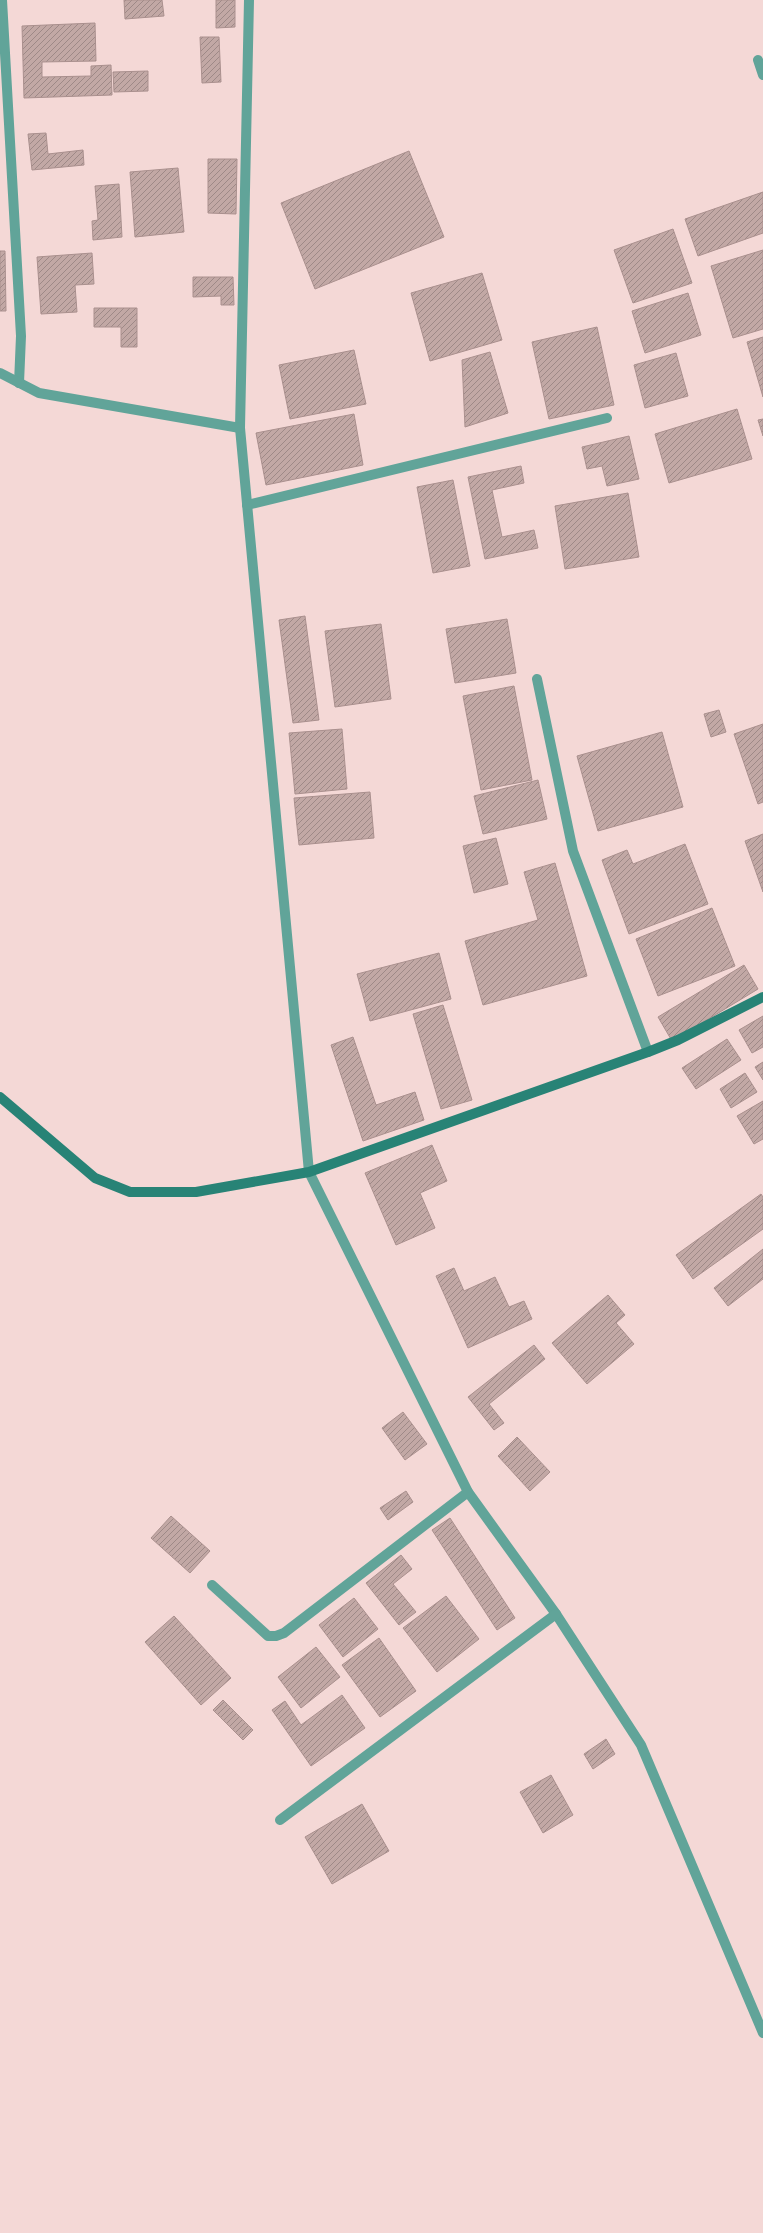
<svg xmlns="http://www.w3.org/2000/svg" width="763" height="2233" font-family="Karla,sans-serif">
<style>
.building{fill:url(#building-hatch);stroke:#aa908e}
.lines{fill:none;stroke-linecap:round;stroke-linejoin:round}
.street{stroke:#61a499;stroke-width:10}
.secondary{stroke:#288376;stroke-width:10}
</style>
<defs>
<pattern id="building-hatch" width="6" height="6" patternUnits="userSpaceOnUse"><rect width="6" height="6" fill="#c2a8a5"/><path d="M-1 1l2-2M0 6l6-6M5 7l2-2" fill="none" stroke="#9e8987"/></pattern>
</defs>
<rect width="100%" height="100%" fill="#f4d8d6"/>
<!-- building -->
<g class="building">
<path d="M124,0H162L164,16L125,19Z"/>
<path d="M216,0H235V27L216,28Z"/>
<path d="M95,23L96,61L42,62V77L91,76V66L111,65L112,95L24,98L22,26Z"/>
<path d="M200,37H219L221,82L202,83Z"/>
<path d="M148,71V91L114,92L113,72Z"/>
<path d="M46,133L48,154L83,150L84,165L32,170L28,134Z"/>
<path d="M409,151L444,237L315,289L281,203Z"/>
<path d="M208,159H237L236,214L208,213Z"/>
<path d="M178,168L184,232L135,237L130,172Z"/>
<path d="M119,184L122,237L93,240L92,221L98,220L95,186Z"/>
<path d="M763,192V233L698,256L685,219Z"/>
<path d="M673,229L692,283L633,303L614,250Z"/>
<path d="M763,250V329L733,338L711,266Z"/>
<path d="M0,251H5L6,311H0Z"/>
<path d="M92,253L94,284L75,285L77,312L41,314L37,257Z"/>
<path d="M482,273L502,340L430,361L411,293Z"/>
<path d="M193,277H233L234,305H221V296L193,297Z"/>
<path d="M688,293L701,335L645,353L632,311Z"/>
<path d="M94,308H137V347H121V327H94Z"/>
<path d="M597,327L614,405L549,419L532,342Z"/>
<path d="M763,337V397L747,342Z"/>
<path d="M354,350L366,404L290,419L279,365Z"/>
<path d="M490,352L508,413L465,427L462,360Z"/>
<path d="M676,353L688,396L645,408L634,365Z"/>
<path d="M737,409L752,459L669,483L655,434Z"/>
<path d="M354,414L363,465L266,485L256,433Z"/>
<path d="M763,419V436L758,420Z"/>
<path d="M629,436L639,479L607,486L602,466L587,469L582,447Z"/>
<path d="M521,466L524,483L492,490L502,537L534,530L538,548L485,559L468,477Z"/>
<path d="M453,480L470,566L433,573L417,487Z"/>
<path d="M628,493L639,557L565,569L555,506Z"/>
<path d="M305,616L319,720L293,723L279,620Z"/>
<path d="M507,619L516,673L455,683L446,629Z"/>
<path d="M381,624L391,699L335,707L325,631Z"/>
<path d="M514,686L532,780L481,790L463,696Z"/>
<path d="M719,710L726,732L711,737L704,714Z"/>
<path d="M763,724V802L758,804L734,734Z"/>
<path d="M342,729L347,789L295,794L289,733Z"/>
<path d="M662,732L683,807L598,831L577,756Z"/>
<path d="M538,780L547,819L483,834L474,796Z"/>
<path d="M370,792L374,838L299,845L294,798Z"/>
<path d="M763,834V892L745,841Z"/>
<path d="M496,838L508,884L474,893L463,846Z"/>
<path d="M685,844L708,904L629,934L602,860L627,850L633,864Z"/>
<path d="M555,863L587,976L483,1005L465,941L538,920L524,872Z"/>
<path d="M712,908L735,966L658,996L636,939Z"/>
<path d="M439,953L451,999L370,1021L357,974Z"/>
<path d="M744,965L758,989L672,1041L658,1017Z"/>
<path d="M443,1005L472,1100L441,1109L413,1014Z"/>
<path d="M763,1016V1047L752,1053L739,1030Z"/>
<path d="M353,1037L376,1105L415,1092L424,1120L363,1141L331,1045Z"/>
<path d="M727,1039L741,1060L696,1089L682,1068Z"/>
<path d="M763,1062V1080L755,1067Z"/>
<path d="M745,1073L757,1092L731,1108L720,1089Z"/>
<path d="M763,1101V1139L754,1144L737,1116Z"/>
<path d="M432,1145L447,1181L420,1193L435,1228L396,1245L365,1173Z"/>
<path d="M761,1194L763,1197V1229L693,1279L676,1255Z"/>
<path d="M763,1249V1279L728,1306L714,1288Z"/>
<path d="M454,1268L464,1291L495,1277L509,1307L524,1301L532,1319L468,1348L436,1276Z"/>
<path d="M608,1295L625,1315L616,1323L634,1344L587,1384L552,1343Z"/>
<path d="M534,1345L545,1359L489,1404L504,1423L494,1430L468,1397Z"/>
<path d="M403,1412L427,1444L405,1460L382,1428Z"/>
<path d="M517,1437L550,1472L530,1491L498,1456Z"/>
<path d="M406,1491L413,1502L388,1520L380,1508Z"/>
<path d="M171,1516L210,1551L190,1573L151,1538Z"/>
<path d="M450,1518L515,1618L497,1630L432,1530Z"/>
<path d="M401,1555L412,1569L393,1584L416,1612L399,1625L366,1583Z"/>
<path d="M446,1596L479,1639L437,1672L403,1628Z"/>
<path d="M354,1598L378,1629L343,1657L319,1625Z"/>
<path d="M174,1616L231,1678L201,1705L145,1642Z"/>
<path d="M379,1638L416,1691L380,1717L342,1665Z"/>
<path d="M316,1647L340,1677L301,1708L278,1677Z"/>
<path d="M342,1695L365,1728L311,1766L272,1710L285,1701L301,1725Z"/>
<path d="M223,1700L253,1730L243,1740L213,1710Z"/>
<path d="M606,1739L615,1754L593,1769L584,1754Z"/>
<path d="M551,1775L573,1815L543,1833L520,1792Z"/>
<path d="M362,1804L389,1851L332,1884L305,1837Z"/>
</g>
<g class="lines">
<!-- street -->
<g class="street">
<path d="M2,0L21,336L19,383"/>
<path d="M249,0L240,428L309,1172L468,1492L556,1614L641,1745L763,2033"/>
<path d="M758,60L763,75"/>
<path d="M0,373L39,393L240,428"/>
<path d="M247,505L607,418"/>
<path d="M537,679L573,851L648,1052"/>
<path d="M212,1585L268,1636H276L284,1633L468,1492"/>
<path d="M280,1820L556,1614"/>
</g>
<!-- secondary -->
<path class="secondary" d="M0,1097L95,1178L130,1192H196L309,1172L648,1052L678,1040L763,997"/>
</g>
</svg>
